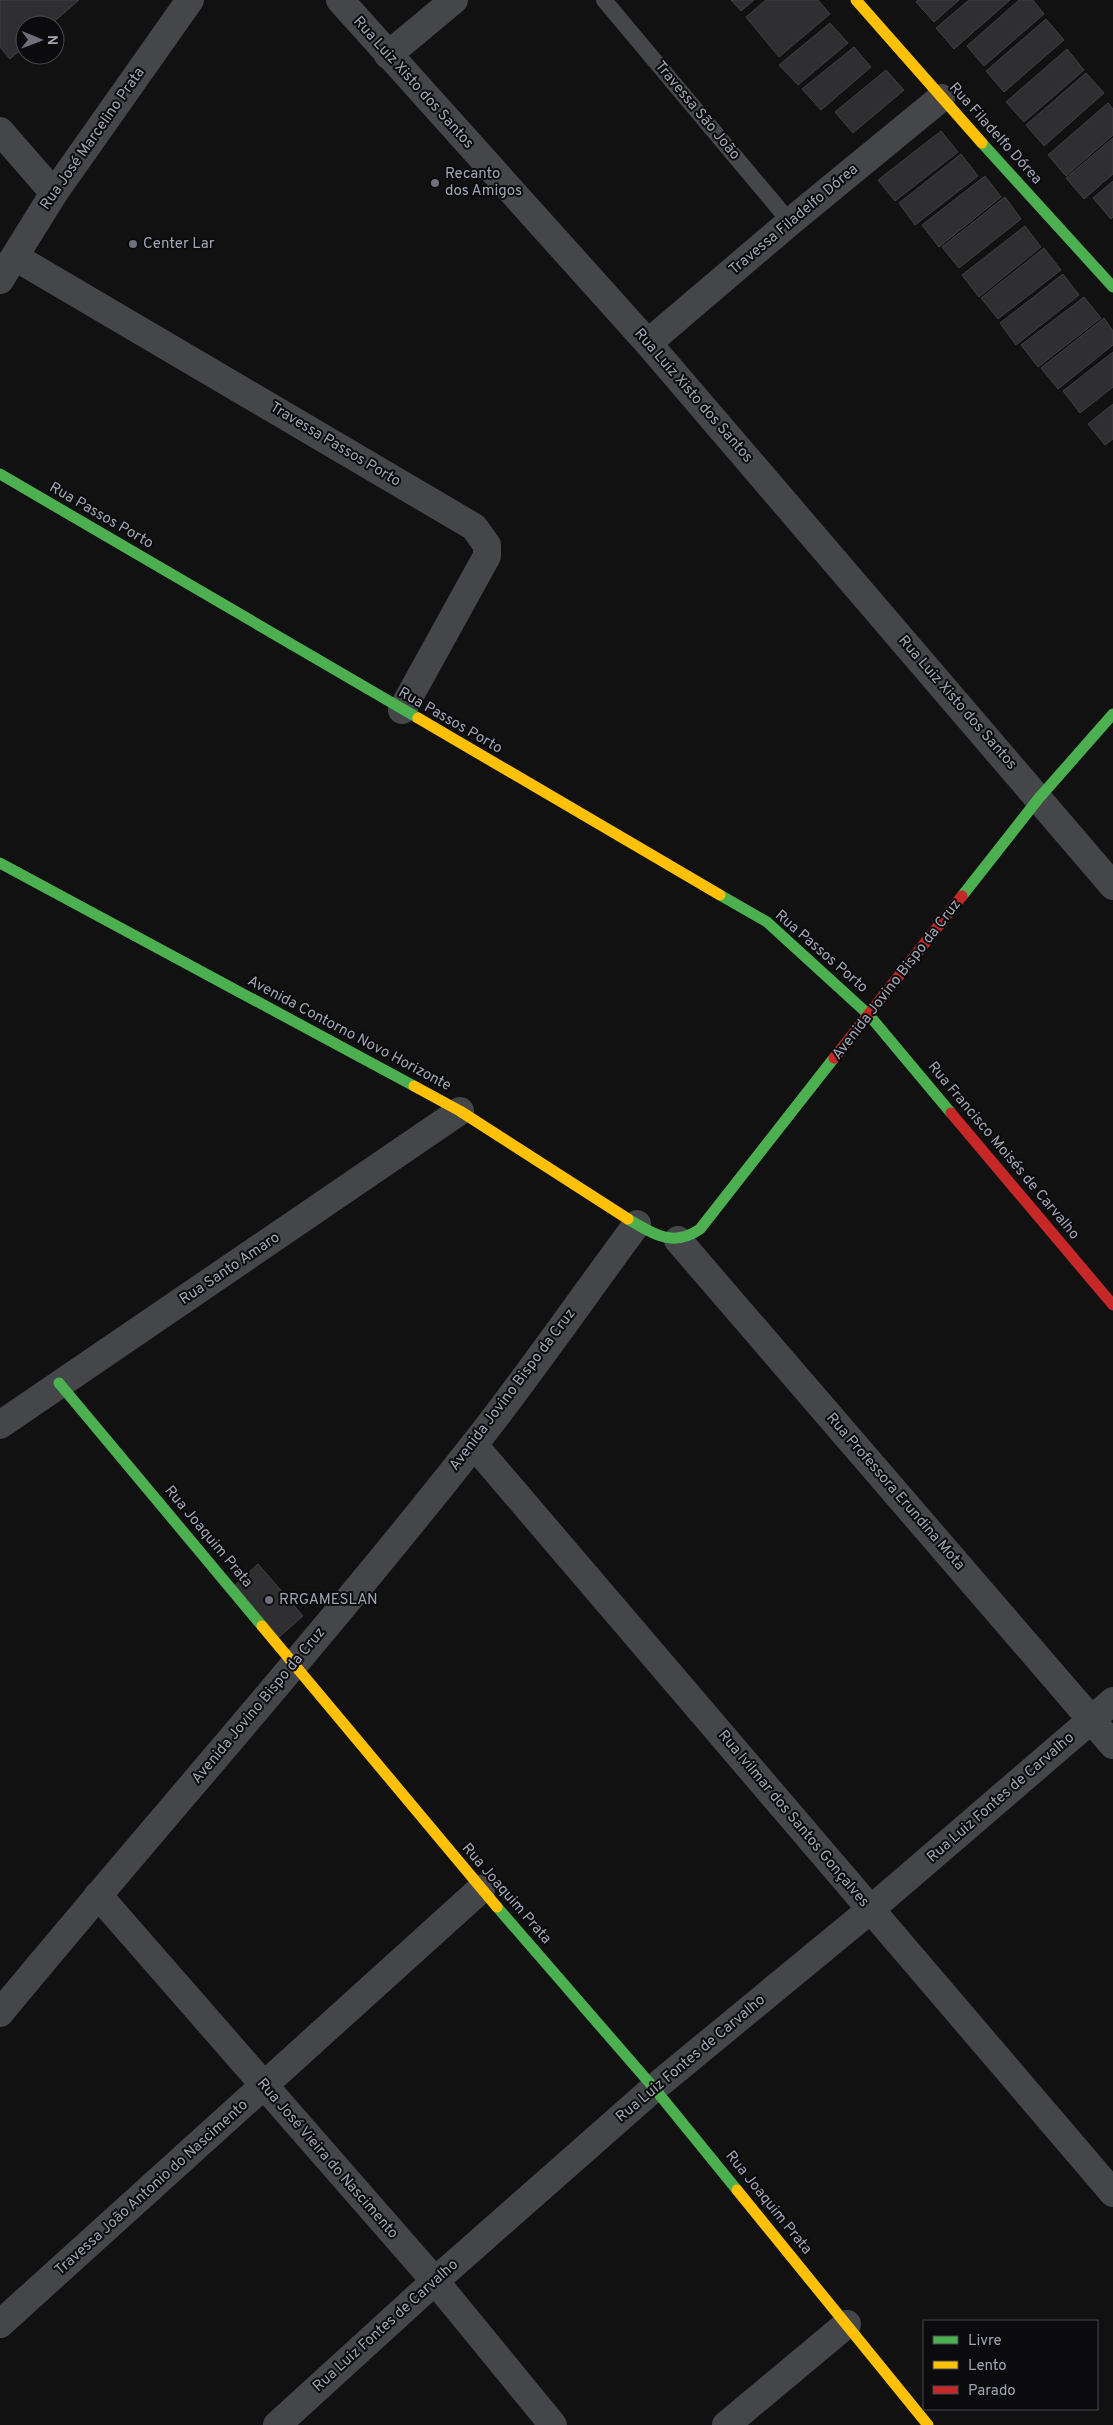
<svg xmlns="http://www.w3.org/2000/svg" width="1113" height="2425" font-family="Overpass,sans-serif">
<style>
.building{fill:#2f2f31;stroke:#3f4045}
.lines{fill:none;stroke-linecap:round;stroke-linejoin:round}
.lane{stroke:#45464a;stroke-width:16}
.street{stroke:#45464a;stroke-width:28}
.fast{stroke:#4caf50;stroke-width:11}
.slow{stroke:#ffc107;stroke-width:11}
.jam{stroke:#c62828;stroke-width:11}
.poi-dot{fill:#6e717b;stroke:#0b0b0d;stroke-width:2}
.labels{text-anchor:middle;dominant-baseline:central;stroke-width:4;stroke-linejoin:round;paint-order:stroke}
.street-label{font-size:15px;fill:#a0a5b4;stroke:#0b0b0d}
.poi-label{font-size:15px;fill:#a0a5b4;stroke:#0b0b0d;text-anchor:start}
</style>
<rect width="100%" height="100%" fill="#111"/>
<!-- building -->
<g class="building">
<path d="M0,0H79L50,25H25V46L10,59L0,47Z"/>
<path d="M731,0H754L741,11Z"/>
<path d="M766,0H818L830,14L779,57L746,17Z"/>
<path d="M918,0H959L934,22L916,2Z"/>
<path d="M969,0H1010L954,49L936,28Z"/>
<path d="M1019,0H1033L1044,14L984,66L967,46Z"/>
<path d="M1046,19L1064,40L1004,92L986,71Z"/>
<path d="M830,23L848,43L798,85L779,65Z"/>
<path d="M854,47L871,67L821,110L802,89Z"/>
<path d="M1067,49L1084,70L1024,122L1006,102Z"/>
<path d="M886,70L904,90L853,133L835,112Z"/>
<path d="M1086,73L1104,93L1044,146L1026,125Z"/>
<path d="M1108,103L1113,109V135L1066,176L1048,155Z"/>
<path d="M941,131L958,152L895,201L878,180Z"/>
<path d="M1113,138V174L1084,199L1066,178Z"/>
<path d="M961,154L978,176L915,225L899,203Z"/>
<path d="M985,176L1001,197L939,247L922,225Z"/>
<path d="M1113,181V217L1111,219L1093,198Z"/>
<path d="M1005,197L1021,219L959,268L942,247Z"/>
<path d="M1025,226L1041,247L979,297L962,275Z"/>
<path d="M1044,248L1061,270L998,319L981,298Z"/>
<path d="M1063,274L1079,295L1016,345L1000,323Z"/>
<path d="M1084,297L1101,318L1038,367L1021,345Z"/>
<path d="M1104,318L1113,331V345L1058,389L1041,368Z"/>
<path d="M1113,352V387L1080,413L1063,391Z"/>
<path d="M1113,404V439L1105,445L1088,424Z"/>
<path d="M258,1564L303,1616L279,1637L235,1585Z"/>
</g>
<g class="lines">
<!-- lane -->
<path class="lane" d="M604,0L790,222"/>
<!-- street -->
<g class="street">
<path d="M340,0L648,343L1113,886"/>
<path d="M388,55L454,0"/>
<path d="M0,131L54,193"/>
<path d="M15,257L474,527L487,545V556L402,710"/>
<path d="M0,280L54,193L190,0"/>
<path d="M648,343L790,222L941,98"/>
<path d="M678,1240L1113,1745"/>
<path d="M0,1425L460,1111"/>
<path d="M474,1445L1113,2193"/>
<path d="M98,1895L435,2281L553,2425"/>
<path d="M0,2013C157,1823 321,1639 473,1446C530,1374 582,1298 637,1224"/>
<path d="M0,2324L481,1889"/>
<path d="M277,2425L435,2281L654,2088L870,1910L1113,1701"/>
<path d="M726,2425L847,2324"/>
</g>
<!-- fast -->
<g class="fast">
<path d="M982,143L1113,287"/>
<path d="M0,474L418,718"/>
<path d="M0,863L414,1086"/>
<path d="M720,895L767,922L869,1015L951,1113"/>
<path d="M962,896L1039,798L1113,714"/>
<path d="M628,1219C653,1234 673,1248 700,1229L834,1058"/>
<path d="M59,1383L262,1626"/>
<path d="M497,1907L654,2088L737,2190"/>
</g>
<!-- slow -->
<g class="slow">
<path d="M856,0L982,143"/>
<path d="M418,718L720,895"/>
<path d="M414,1086L460,1111L628,1219"/>
<path d="M262,1626L497,1907"/>
<path d="M737,2190L928,2425"/>
</g>
<!-- jam -->
<g class="jam">
<path d="M834,1058L962,896"/>
<path d="M951,1113L1113,1305"/>
</g>
</g>
<!-- markers -->
<g class="poi-dot">
<circle cx="435" cy="183" r="5"/>
<circle cx="133" cy="244" r="5"/>
<circle cx="269" cy="1600" r="5"/>
</g>
<g class="labels">
<!-- street labels -->
<g class="street-label">
<text transform="translate(413 83) rotate(48)">Rua Luiz Xisto dos Santos</text>
<text transform="translate(697 111) rotate(50)">Travessa São João</text>
<text transform="translate(995 134) rotate(48)">Rua Filadelfo Dórea</text>
<text transform="translate(93 139) rotate(-55)">Rua José Marcelino Prata</text>
<text transform="translate(794 220) rotate(-40)">Travessa Filadelfo Dórea</text>
<text transform="translate(693 396) rotate(49)">Rua Luiz Xisto dos Santos</text>
<text transform="translate(335 445) rotate(31)">Travessa Passos Porto</text>
<text transform="translate(101 516) rotate(30)">Rua Passos Porto</text>
<text transform="translate(957 703) rotate(49)">Rua Luiz Xisto dos Santos</text>
<text transform="translate(450 721) rotate(30)">Rua Passos Porto</text>
<text transform="translate(821 952) rotate(41)">Rua Passos Porto</text>
<text transform="translate(897 980) rotate(-52)">Avenida Jovino Bispo da Cruz</text>
<text transform="translate(349 1034) rotate(28)">Avenida Contorno Novo Horizonte</text>
<text transform="translate(1003 1151) rotate(50)">Rua Francisco Moisés de Carvalho</text>
<text transform="translate(230 1269) rotate(-34)">Rua Santo Amaro</text>
<text transform="translate(513 1390) rotate(-53)">Avenida Jovino Bispo da Cruz</text>
<text transform="translate(895 1492) rotate(49)">Rua Professora Erundina Mota</text>
<text transform="translate(208 1537) rotate(50)">Rua Joaquim Prata</text>
<text transform="translate(259 1706) rotate(-50)">Avenida Jovino Bispo da Cruz</text>
<text transform="translate(1001 1798) rotate(-41)">Rua Luiz Fontes de Carvalho</text>
<text transform="translate(793 1819) rotate(50)">Rua Ivilmar dos Santos Gonçalves</text>
<text transform="translate(506 1894) rotate(49)">Rua Joaquim Prata</text>
<text transform="translate(691 2059) rotate(-40)">Rua Luiz Fontes de Carvalho</text>
<text transform="translate(327 2159) rotate(49)">Rua José Vieira do Nascimento</text>
<text transform="translate(152 2188) rotate(-42)">Travessa João Antonio do Nascimento</text>
<text transform="translate(768 2203) rotate(51)">Rua Joaquim Prata</text>
<text transform="translate(386 2326) rotate(-42)">Rua Luiz Fontes de Carvalho</text>
</g>
<!-- poi labels -->
<g class="poi-label">
<text x="445" y="174">Recanto<tspan x="445" dy="17">dos Amigos</tspan></text>
<text x="143" y="244">Center Lar</text>
<text x="279" y="1600">RRGAMESLAN</text>
</g>
</g>
<!-- legend -->
<rect x="923" y="2320" width="175" height="90" fill="#0b0b0d" stroke="#474950"/>
<rect x="933" y="2336" width="25" height="8" fill="#4caf50" stroke="#474950"/>
<text x="968" y="2345" font-size="15" fill="#a0a5b4">Livre</text>
<rect x="933" y="2361" width="25" height="8" fill="#ffc107" stroke="#474950"/>
<text x="968" y="2370" font-size="15" fill="#a0a5b4">Lento</text>
<rect x="933" y="2386" width="25" height="8" fill="#c62828" stroke="#474950"/>
<text x="968" y="2395" font-size="15" fill="#a0a5b4">Parado</text>
<!-- north arrow -->
<g transform="translate(40 40) rotate(91)"><circle r="24" fill="#0b0b0d" stroke="#474950"/>
<path d="M0-4L9 19L0 12L-9 19Z" fill="#6e717b"/>
<text y="-8" font-size="14" font-weight="bold" text-anchor="middle" fill="#a0a5b4">N</text>
</g>
</svg>
